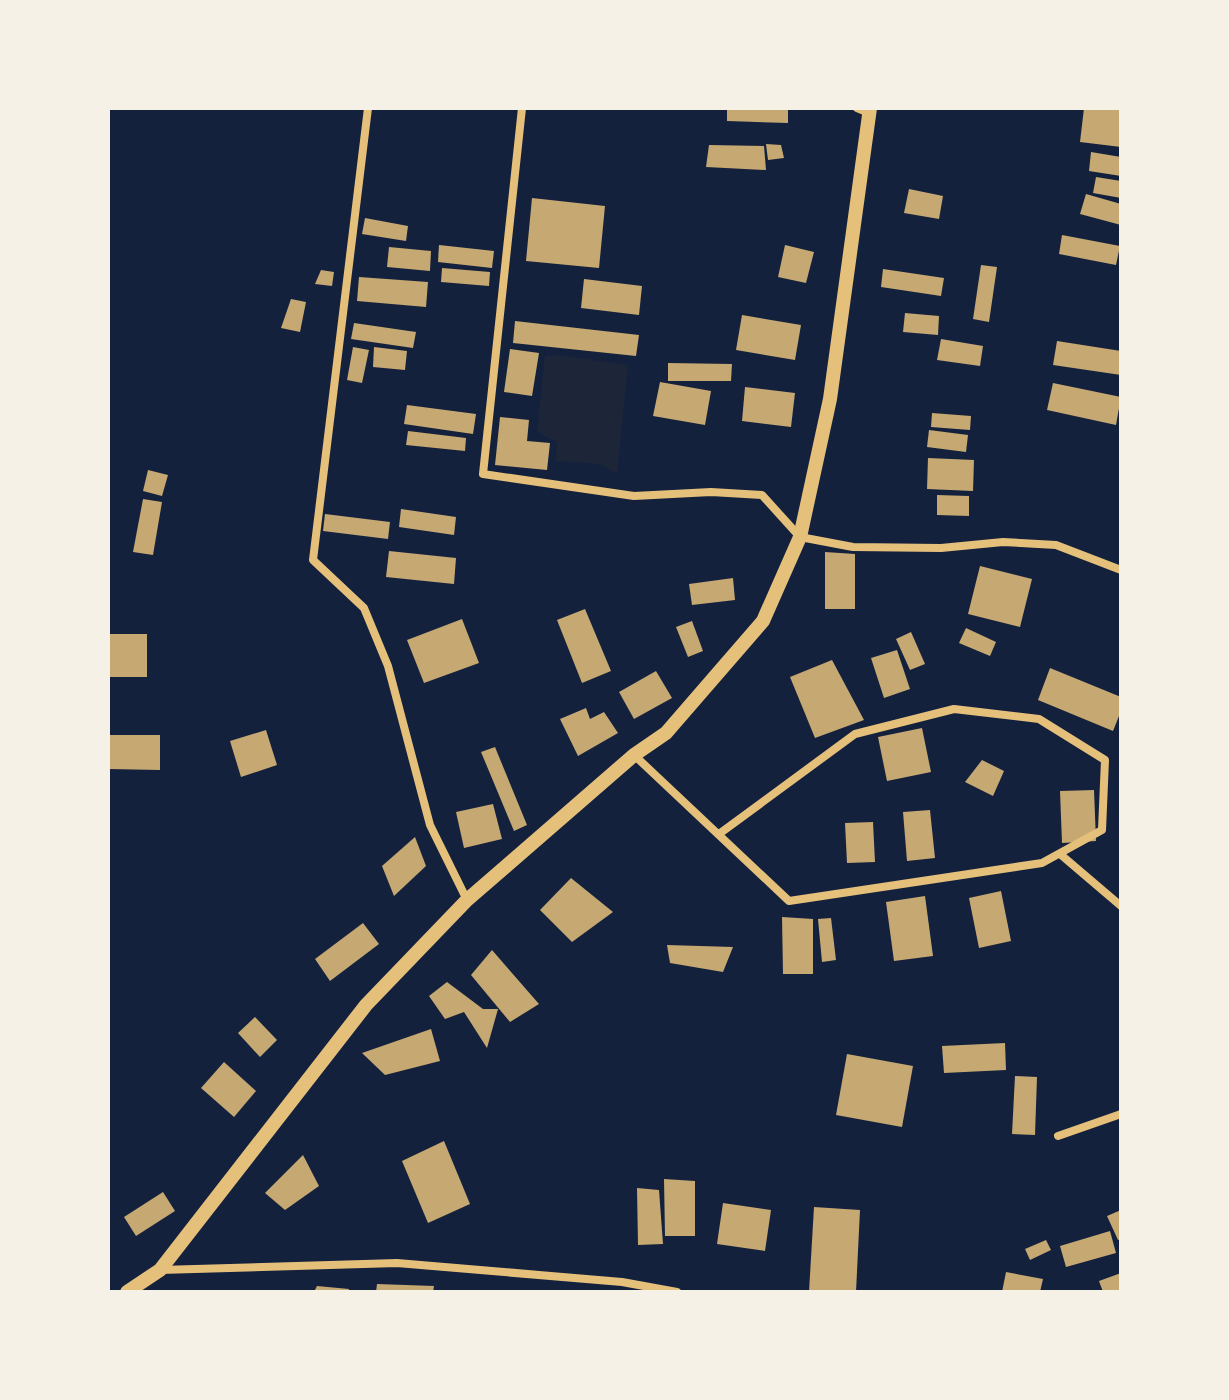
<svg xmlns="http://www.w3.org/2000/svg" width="1229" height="1400" font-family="Figtree,sans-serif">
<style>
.green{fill:#1d2539}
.building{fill:#c6a872}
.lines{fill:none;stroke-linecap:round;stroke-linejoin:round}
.minor{stroke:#e5c07b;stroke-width:8}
.tertiary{stroke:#e5c07b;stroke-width:14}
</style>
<rect width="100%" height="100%" fill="#14213d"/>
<!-- green -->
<path class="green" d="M557,355L628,365L617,474L600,464L556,461L557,442L537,432L545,356Z"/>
<!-- building -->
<g class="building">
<path d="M727,108H788V123L727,121Z"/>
<path d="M1084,108H1121V147L1080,142Z"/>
<path d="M766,144L781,145L784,158L768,160Z"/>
<path d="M709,145L764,146L766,170L706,167Z"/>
<path d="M1091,152L1121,157V176L1089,171Z"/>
<path d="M1096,177L1121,181V198L1093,193Z"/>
<path d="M909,189L943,196L939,219L904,213Z"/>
<path d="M1086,194L1121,204V225L1080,214Z"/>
<path d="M532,198L605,206L599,268L526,261Z"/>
<path d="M365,218L408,226L406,241L362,234Z"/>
<path d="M1062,235L1120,246L1116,265L1059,254Z"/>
<path d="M439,245L494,251L492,268L438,262Z"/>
<path d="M785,245L814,252L806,283L778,277Z"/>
<path d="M389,247L431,251L430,271L387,267Z"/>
<path d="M981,265L997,267L989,322L973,319Z"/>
<path d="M442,268L490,272L489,286L441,282Z"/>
<path d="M883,269L944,278L941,296L881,287Z"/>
<path d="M321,270L334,272L332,286L315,284Z"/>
<path d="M359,277L428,282L426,307L357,301Z"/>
<path d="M584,279L642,286L639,315L581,308Z"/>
<path d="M291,299L306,302L300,332L281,328Z"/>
<path d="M905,313L939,316L938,335L903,332Z"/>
<path d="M742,315L801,325L795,360L736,350Z"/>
<path d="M515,321L639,335L636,356L513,343Z"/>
<path d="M354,323L416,332L413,348L351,339Z"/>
<path d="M941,339L983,346L980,366L937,360Z"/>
<path d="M1057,341L1121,351V375L1053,365Z"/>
<path d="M353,347L369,350L362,383L347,380Z"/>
<path d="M374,347L407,351L405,370L373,367Z"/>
<path d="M510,349L539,353L532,396L504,392Z"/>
<path d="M668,363L732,364L731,381H668Z"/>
<path d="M660,382L711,391L705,425L653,416Z"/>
<path d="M1053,383L1121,397L1116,425L1047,410Z"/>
<path d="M745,387L795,393L791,427L742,421Z"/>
<path d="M407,405L476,414L473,434L404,424Z"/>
<path d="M932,413L971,416L970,430L931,427Z"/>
<path d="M500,417L529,420L527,441L550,443L547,470L495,465Z"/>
<path d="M929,430L968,435L966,452L927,447Z"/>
<path d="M408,431L466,438L465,451L406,445Z"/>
<path d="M928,458L974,460L973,491L927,489Z"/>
<path d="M148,470L168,475L162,496L143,491Z"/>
<path d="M937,495L969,496V516L937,515Z"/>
<path d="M143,499L162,502L153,555L133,552Z"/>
<path d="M401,509L456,517L454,535L399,527Z"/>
<path d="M325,514L390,522L388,539L323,531Z"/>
<path d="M389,551L456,558L454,584L386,577Z"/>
<path d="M825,552L855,554V609H825Z"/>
<path d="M980,566L1032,579L1020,627L968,614Z"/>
<path d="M733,578L735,600L692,605L689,584Z"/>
<path d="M585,609L611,671L582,683L557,620Z"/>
<path d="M462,619L479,663L424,683L407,640Z"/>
<path d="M692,621L703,651L688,657L676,627Z"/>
<path d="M966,628L996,642L990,656L959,643Z"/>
<path d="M911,632L925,664L910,670L896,639Z"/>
<rect x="108" y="634" width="39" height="43"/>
<path d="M897,650L910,689L884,698L871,658Z"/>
<path d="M832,660L864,720L815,738L790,677Z"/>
<path d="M1050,668L1121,697V711L1113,731L1038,700Z"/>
<path d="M656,671L672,698L634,719L619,692Z"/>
<path d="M586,708L590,719L604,712L618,733L578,756L560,719Z"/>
<path d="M922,728L931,772L887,781L878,737Z"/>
<path d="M266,730L277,765L241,777L230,741Z"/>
<path d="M108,735H160V770L108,769Z"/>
<path d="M495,747L527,825L514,831L481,752Z"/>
<path d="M982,760L1004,771L993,796L965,782Z"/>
<path d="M1094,790L1096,841L1062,843L1060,791Z"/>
<path d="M493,804L502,839L464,848L456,812Z"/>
<path d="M930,810L935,858L907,861L903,812Z"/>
<path d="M873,822L875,862L847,863L845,823Z"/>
<path d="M415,837L426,866L394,896L382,866Z"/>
<path d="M571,878L613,912L572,942L540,910Z"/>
<path d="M1001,891L1011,941L979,948L969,898Z"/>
<path d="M925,896L933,956L894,961L886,902Z"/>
<path d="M782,917L813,919V974H783Z"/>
<path d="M831,918L836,960L822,962L818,919Z"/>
<path d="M363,923L379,944L330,981L315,959Z"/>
<path d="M667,945L733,947L723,972L670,963Z"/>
<path d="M492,950L539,1004L510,1022L471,975Z"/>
<path d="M447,982L483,1009H498L487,1048L464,1012L445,1019L429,996Z"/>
<path d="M255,1017L277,1040L260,1057L238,1033Z"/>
<path d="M431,1029L440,1061L385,1075L362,1053Z"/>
<path d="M1005,1043L1006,1070L944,1073L942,1046Z"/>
<path d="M847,1054L913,1066L902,1127L836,1115Z"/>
<path d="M224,1062L256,1091L234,1117L201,1088Z"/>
<path d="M1015,1076L1037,1077L1035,1135L1012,1134Z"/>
<path d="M444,1141L470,1204L428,1223L402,1161Z"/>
<path d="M303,1155L319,1186L285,1210L265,1193Z"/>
<path d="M664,1179L695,1181V1236H665Z"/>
<path d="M637,1188L659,1190L663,1244L638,1245Z"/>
<path d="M163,1192L175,1211L136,1236L124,1217Z"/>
<path d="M723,1203L771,1210L765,1251L717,1244Z"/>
<path d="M814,1207L860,1210L856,1292H809Z"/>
<path d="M1121,1210V1239L1118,1240L1107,1216Z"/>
<path d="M1110,1231L1116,1253L1066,1267L1060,1246Z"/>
<path d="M1046,1240L1051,1250L1030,1260L1025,1249Z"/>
<path d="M1006,1272L1043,1279L1040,1292H1002Z"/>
<path d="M1121,1273V1292H1103L1099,1281Z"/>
<path d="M377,1284L434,1286L433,1292H376Z"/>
<path d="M317,1286L349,1289L348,1292H314Z"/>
</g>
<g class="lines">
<!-- minor -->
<g class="minor">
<path d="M368,108L313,560L364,608L388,666L430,825L467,900"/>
<path d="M522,108L483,474L634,496L711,492L762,495L800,537L853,547L941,548L1003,542L1056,545L1121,570"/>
<path d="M857,108L869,113"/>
<path d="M634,755L789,901L1042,863L1102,830L1105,760L1039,719L954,709L855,734L719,834"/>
<path d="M1060,854L1121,906"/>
<path d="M1058,1136L1121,1114"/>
<path d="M160,1270L397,1263L622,1282L677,1292"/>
</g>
<!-- tertiary -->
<path class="tertiary" d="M127,1292L160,1270L366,1005L467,900L634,755L666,733L763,621L800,537L830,399L870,108"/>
</g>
<!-- border -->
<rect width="1229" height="1400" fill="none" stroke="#f6f1e7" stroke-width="220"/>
</svg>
